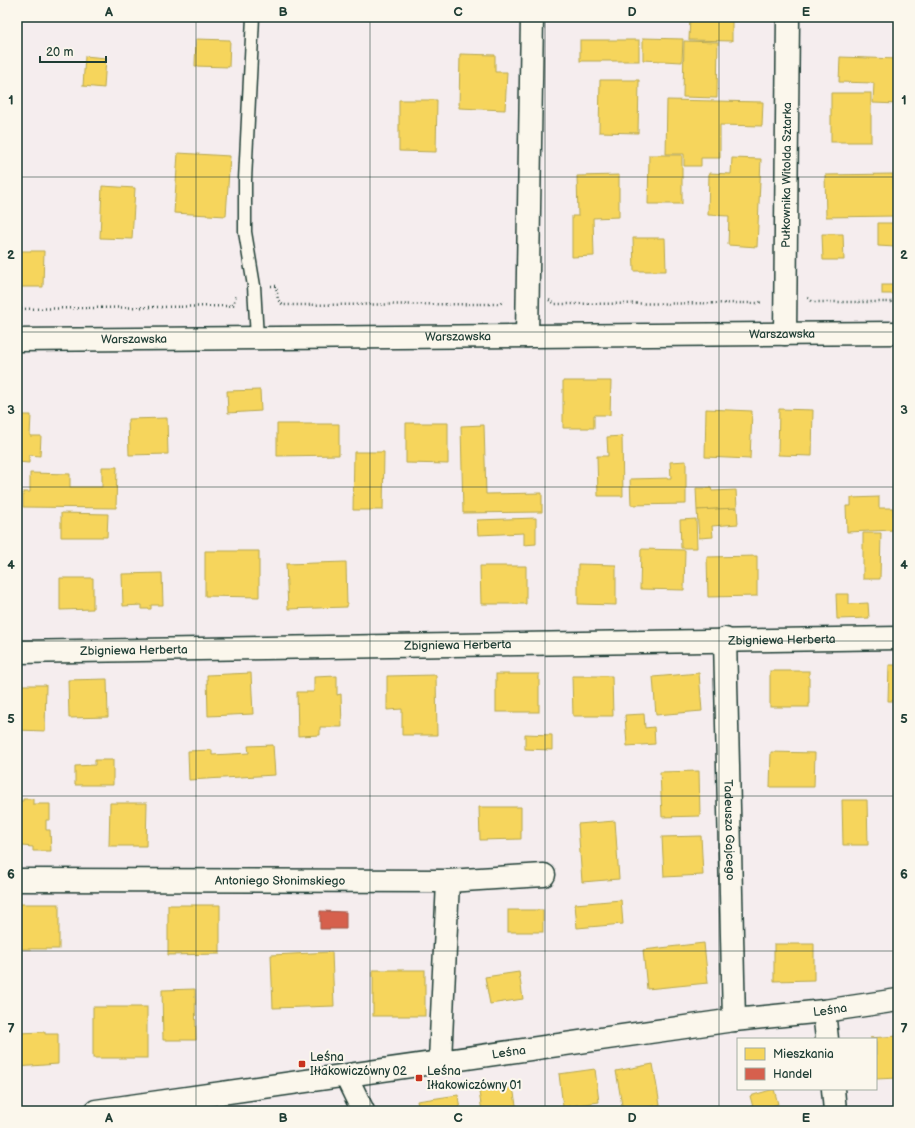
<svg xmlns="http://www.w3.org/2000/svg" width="915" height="1128" font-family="'Balsamiq Sans',sans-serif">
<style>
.homes{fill:#f6d55c;stroke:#b6a750}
.shops{fill:#d6604d;stroke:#9f5646}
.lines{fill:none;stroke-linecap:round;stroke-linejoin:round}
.lane-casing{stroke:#1f3d34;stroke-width:15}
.street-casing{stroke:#1f3d34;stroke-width:25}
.secondary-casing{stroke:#1f3d34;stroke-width:25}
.path{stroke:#1f3d34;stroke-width:2.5;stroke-dasharray:1 3;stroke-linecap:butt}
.lane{stroke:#fbf7ec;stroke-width:12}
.street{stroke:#fbf7ec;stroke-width:22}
.secondary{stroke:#fbf7ec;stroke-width:22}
.grid{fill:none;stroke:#1f3d34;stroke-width:1;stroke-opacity:0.55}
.poi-dot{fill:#c8321e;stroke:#fbf7ec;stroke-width:1.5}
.labels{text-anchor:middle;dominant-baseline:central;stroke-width:4;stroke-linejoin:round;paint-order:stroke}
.street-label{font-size:12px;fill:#1f3d34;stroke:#fbf7ec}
.poi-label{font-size:12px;fill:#1f3d34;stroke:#fbf7ec;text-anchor:start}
.neatline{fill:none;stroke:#1f3d34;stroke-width:1.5}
.grid-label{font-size:13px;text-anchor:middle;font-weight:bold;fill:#1f3d34}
</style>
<rect width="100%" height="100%" fill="#f5edee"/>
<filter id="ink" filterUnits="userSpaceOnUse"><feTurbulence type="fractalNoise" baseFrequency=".025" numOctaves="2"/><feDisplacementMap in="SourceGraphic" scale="8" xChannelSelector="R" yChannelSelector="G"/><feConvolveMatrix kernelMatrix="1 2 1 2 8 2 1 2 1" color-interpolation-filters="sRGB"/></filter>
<g filter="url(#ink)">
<!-- homes -->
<g class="homes">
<path d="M690,17H721V21H732V41L689,40Z"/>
<path d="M643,38L683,39L682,62L643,60Z"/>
<path d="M196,39L230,40L229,67L195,66Z"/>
<rect x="580" y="40" width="59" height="21"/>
<path d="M684,41L718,42L717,98L683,97Z"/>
<path d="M460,54L495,55V72H507L505,110L459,108Z"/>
<path d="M85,56L106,58L104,88L83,86Z"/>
<path d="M840,57L898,59V104L873,103L874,83L839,82Z"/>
<path d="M600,80H639L638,133L599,132Z"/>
<rect x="831" y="93" width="40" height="49"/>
<path d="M399,100H437L436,152L399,151Z"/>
<path d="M667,100L763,102L762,126L720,125V158H701V166H684V154H666Z"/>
<path d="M178,153L230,156L226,216L174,213Z"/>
<path d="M649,155H682V204H648Z"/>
<path d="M732,158L761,159L757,247L728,245L729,216L708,215L709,173L731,174Z"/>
<path d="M893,174L894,216L826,217L825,175Z"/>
<path d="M619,175V217L593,218L594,256L572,257V216H578L577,176Z"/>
<path d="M102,186L135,188L132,239L100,238Z"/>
<path d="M878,223H895V247L878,246Z"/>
<path d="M822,234H843L844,260H823Z"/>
<path d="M633,238H665L666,271H634Z"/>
<path d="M17,251H44L43,287H17Z"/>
<rect x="882" y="285" width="16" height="9"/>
<path d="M563,381H611L610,415H594V428H563Z"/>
<path d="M260,390L261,411L228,413L227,391Z"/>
<path d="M706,409L752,411L750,459L705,457Z"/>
<path d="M779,409L813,410L812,456L778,455Z"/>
<path d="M17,415H31L30,436H41L40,456L29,455V463L17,462Z"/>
<path d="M167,418L168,454L129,455L128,419Z"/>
<path d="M406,423H448V464L406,463Z"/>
<path d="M277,424H339V455L277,456Z"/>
<path d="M484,425L486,494L542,493V512L463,513L461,426Z"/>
<path d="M622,436L623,496H598L597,456H608L607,437Z"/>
<path d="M354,452H384L383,510H353Z"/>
<path d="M686,461V504L631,505L630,479L671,478L670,462Z"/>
<path d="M102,467H117L116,508L23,507V492H30V473L70,474V487H102Z"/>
<path d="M696,488H711L712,491L736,490L737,508L697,510Z"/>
<path d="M879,497V508H893L894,530L847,532L846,506H851V498Z"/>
<path d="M737,508L738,524L712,526L713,537L699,538L697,510Z"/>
<path d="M61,513L108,514L107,537H61Z"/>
<path d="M536,518V544L524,545V533L478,535L477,520Z"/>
<path d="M898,518V574H896Z"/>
<path d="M696,519L697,548H681L680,520Z"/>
<path d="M863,533H881L880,579H863Z"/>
<path d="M641,549L685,550L684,590L640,589Z"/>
<path d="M205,551H259V597L205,596Z"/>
<path d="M757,556V596L708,597L707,557Z"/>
<path d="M346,562L347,607L288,609L286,564Z"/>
<path d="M578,564L616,565V605L578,604Z"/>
<path d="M480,566H526V604H481Z"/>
<path d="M162,573L163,605H151V609H142V605L123,606L122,574Z"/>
<path d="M60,578H93V609L60,610Z"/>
<path d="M836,594H849V604L868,603L869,618L837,619Z"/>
<path d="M896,596H898V616H897Z"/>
<path d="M889,665H898V701H888Z"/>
<rect x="770" y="671" width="39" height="36"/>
<path d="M251,673L253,714L208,716L207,675Z"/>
<path d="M699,673L702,711L656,715L653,677Z"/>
<rect x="496" y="674" width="43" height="38"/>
<path d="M436,675L437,735H402V709L387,710V676Z"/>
<path d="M337,676V695L341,694L342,727H320V735L298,736L297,692H314V677Z"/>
<path d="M572,676H612L613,716H573Z"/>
<path d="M107,679L108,717L69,718L68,680Z"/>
<path d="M17,685H46L45,731L17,730Z"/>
<path d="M644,714L645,728L654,727L655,744L627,746L625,715Z"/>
<path d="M525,734L552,735V750L525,749Z"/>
<path d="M273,745L275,775L189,780L188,751L212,750V755L249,753L248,746Z"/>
<path d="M771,752L815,753L814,787H770Z"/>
<path d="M95,760H113V785H75V766L95,765Z"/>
<path d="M699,771L700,816L662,817L660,772Z"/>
<path d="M23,799H33V804H50V820H46V830H50L51,851H33V847L22,846V851H17V801H23Z"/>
<path d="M842,800H867L868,845H843Z"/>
<path d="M110,803H147L146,846H109Z"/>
<path d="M479,807H521V839L480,840Z"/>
<path d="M615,821L619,879L582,882L578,824Z"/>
<path d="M701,836L703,875L664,877L662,837Z"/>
<rect x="896" y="862" width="2" height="35"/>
<path d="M621,900L623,924L577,928L575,904Z"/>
<rect x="17" y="904" width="42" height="45"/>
<path d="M168,905H220V954L168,955Z"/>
<rect x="508" y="910" width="35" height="22"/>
<path d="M704,943L708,983L647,989L643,950Z"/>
<path d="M774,944H814V980L774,981Z"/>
<path d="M332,952L334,1006L273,1008L271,955Z"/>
<rect x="373" y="970" width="52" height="46"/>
<path d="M519,972L523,999L490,1004L485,977Z"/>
<path d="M195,989L196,1040H163L162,990Z"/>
<rect x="93" y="1007" width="54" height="51"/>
<path d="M45,1032V1034H58V1064L17,1067V1033Z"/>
<path d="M898,1036V1078L876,1079V1039L870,1038Z"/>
<path d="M653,1064L660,1105L623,1111L616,1071Z"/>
<path d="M595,1069L599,1102L563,1107L559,1074Z"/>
<path d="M513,1087L517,1111H482L479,1092Z"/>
<path d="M774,1089L778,1104L754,1111L750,1096Z"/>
<path d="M458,1095L460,1111H419L417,1101Z"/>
</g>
<!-- shops -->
<path class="shops" d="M320,911L346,912V929H320Z"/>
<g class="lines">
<!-- lane casing -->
<g class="lane-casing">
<path id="lane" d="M253,17L245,180V232L254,286L257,338"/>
</g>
<!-- street casing -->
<g class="street-casing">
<g id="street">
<path id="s1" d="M785,334L788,17"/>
<path d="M527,336L532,17"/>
<path id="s2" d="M725,639L734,1020"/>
<path id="s3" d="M17,652L898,638"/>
<path id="s4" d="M17,880L448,881L544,875"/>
<path d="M824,1011L827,1039"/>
<path d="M440,1061L448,881"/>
<path d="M346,1076L363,1111"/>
<path d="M833,1089L835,1111"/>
<path id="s5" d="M96,1111L734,1020L824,1011L898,1000"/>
</g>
</g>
<!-- secondary casing -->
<g class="secondary-casing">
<g id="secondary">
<path id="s6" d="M17,340L898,333"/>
</g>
</g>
<!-- path -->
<g class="path">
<path d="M271,286H276L278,300L283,305L499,304L504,301"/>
<path d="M808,298L813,302H898"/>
<path d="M549,300L555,304L758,303L763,301"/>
<path d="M17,309L227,306L233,305L236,295"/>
</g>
<!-- lane -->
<use href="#lane" class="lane"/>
<!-- street -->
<use href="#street" class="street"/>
<!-- secondary -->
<use href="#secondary" class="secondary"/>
</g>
</g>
<!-- grid -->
<path class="grid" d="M196,17V1111M370,17V1111M545,17V1111M719,17V1111M17,177H898M17,332H898M17,487H898M17,641H898M17,796H898M17,951H898"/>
<!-- markers -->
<g class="poi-dot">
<rect x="298" y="1060" width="8" height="8" rx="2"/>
<rect x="415" y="1074" width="8" height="8" rx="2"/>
</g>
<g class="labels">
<!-- street labels -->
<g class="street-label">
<text stroke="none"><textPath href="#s1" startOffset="159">Pułkownika Witolda Sztarka</textPath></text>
<text stroke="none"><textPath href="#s6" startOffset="765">Warszawska</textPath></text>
<text stroke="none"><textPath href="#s6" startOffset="441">Warszawska</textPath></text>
<text stroke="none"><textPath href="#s6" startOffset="117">Warszawska</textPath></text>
<text stroke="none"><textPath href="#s3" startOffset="765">Zbigniewa Herberta</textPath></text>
<text stroke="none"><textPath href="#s3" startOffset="441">Zbigniewa Herberta</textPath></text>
<text stroke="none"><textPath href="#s3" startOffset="117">Zbigniewa Herberta</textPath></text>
<text stroke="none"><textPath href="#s2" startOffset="191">Tadeusza Gajcego</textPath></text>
<text stroke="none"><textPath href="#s4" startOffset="263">Antoniego Słonimskiego</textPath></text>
<text stroke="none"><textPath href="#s5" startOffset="741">Leśna</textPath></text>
<text stroke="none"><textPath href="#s5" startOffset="417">Leśna</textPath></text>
</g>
<!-- poi labels -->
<g class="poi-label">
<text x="310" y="1057">Leśna<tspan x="310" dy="14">Iłłakowiczówny 02</tspan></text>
<text x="427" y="1071">Leśna<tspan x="427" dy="14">Iłłakowiczówny 01</tspan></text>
</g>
</g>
<!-- margin -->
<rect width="915" height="1128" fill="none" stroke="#fbf7ec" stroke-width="44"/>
<!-- legend -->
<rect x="737" y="1038" width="140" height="52" fill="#fbf7ec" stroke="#a3ada2"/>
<rect x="745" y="1048" width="20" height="12" fill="#f6d55c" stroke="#a3ada2"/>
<text x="773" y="1058" font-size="12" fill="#1f3d34">Mieszkania</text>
<rect x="745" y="1068" width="20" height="12" fill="#d6604d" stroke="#a3ada2"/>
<text x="773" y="1078" font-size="12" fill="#1f3d34">Handel</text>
<!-- scale -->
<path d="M40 56v6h66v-6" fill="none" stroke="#1f3d34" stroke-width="2"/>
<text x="46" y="56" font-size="12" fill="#1f3d34" stroke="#fbf7ec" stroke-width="3" paint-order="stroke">20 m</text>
<rect x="22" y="22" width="871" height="1084" class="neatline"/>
<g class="grid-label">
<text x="109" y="16">A</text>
<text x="283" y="16">B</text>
<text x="458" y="16">C</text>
<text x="632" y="16">D</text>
<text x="806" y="16">E</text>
<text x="11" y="104">1</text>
<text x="904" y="104">1</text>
<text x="11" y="259">2</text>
<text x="904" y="259">2</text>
<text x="11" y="414">3</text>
<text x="904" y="414">3</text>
<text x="11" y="569">4</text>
<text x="904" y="569">4</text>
<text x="11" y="723">5</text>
<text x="904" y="723">5</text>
<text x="11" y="878">6</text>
<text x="904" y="878">6</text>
<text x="11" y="1033">7</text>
<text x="904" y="1033">7</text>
<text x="109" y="1122">A</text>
<text x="283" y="1122">B</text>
<text x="458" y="1122">C</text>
<text x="632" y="1122">D</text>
<text x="806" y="1122">E</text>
</g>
</svg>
